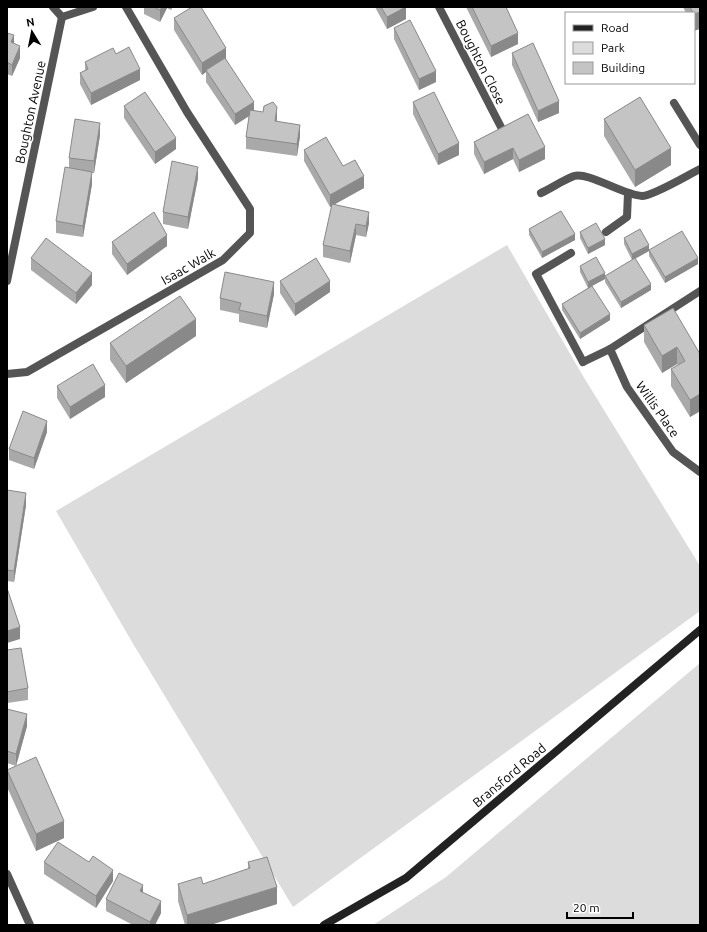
<svg xmlns="http://www.w3.org/2000/svg" width="707" height="932" font-family="Ubuntu,sans-serif">
<style>
.green{fill:#dcdcdc}
.lines{fill:none;stroke-linecap:round;stroke-linejoin:round}
.lane{stroke:#555;stroke-width:8}
.street{stroke:#555;stroke-width:8}
.secondary{stroke:#222;stroke-width:8}
.wall{fill:#a9a9a9}
.shaded-wall{fill:#898989}
.building{fill:#c4c4c4;stroke:#898989}
.labels{text-anchor:middle;dominant-baseline:central;stroke-width:3;stroke-linejoin:round;paint-order:stroke}
.street-label{font-size:13px;fill:#000;stroke:#fff}
</style>
<rect width="100%" height="100%" fill="#fff"/>
<!-- green -->
<g class="green">
<path d="M507,245L583,376L700,566V611L293,907L132,642L56,511Z"/>
<path d="M700,663V925H373L446,877Z"/>
</g>
<g class="lines">
<!-- lane -->
<g class="lane">
<path d="M674,103L700,145"/>
<path d="M541,193C552,188 563,180 574,176C589,172 623,195 642,196C653,196 688,175 700,169"/>
<path d="M606,232L627,217L628,193"/>
<path d="M571,253L536,274L583,362"/>
</g>
<!-- street -->
<g class="street">
<path d="M53,7L62,17L93,7"/>
<path d="M439,7L502,129"/>
<path d="M7,281L62,17"/>
<path d="M610,349L627,387L673,452L700,472"/>
<path d="M583,362L610,349L700,291"/>
<path d="M7,374L27,372L223,260L250,233V209L187,112L126,7"/>
<path d="M7,874L30,925"/>
</g>
<!-- secondary -->
<path class="secondary" d="M324,925L406,878L700,630"/>
</g>
<!-- wall -->
<g class="wall">
<path d="M144,7H173L171,10L167,8L160,22L144,14Z"/>
<path d="M375,7H406V19L387,29Z"/>
<path d="M466,7H506L518,44L491,57Z"/>
<path d="M683,7H700L694,13H686Z"/>
<path d="M174,18L226,59L254,111L277,118V122L300,136L297,156L246,149V137L249,116L235,125L206,82V72L202,75L174,30Z"/>
<path d="M394,28L436,82L419,90L394,39Z"/>
<path d="M7,33L14,43L20,58L12,76L7,74Z"/>
<path d="M512,53L559,113L538,122L512,65Z"/>
<path d="M116,54L140,80L91,105L80,84V73L85,70V62Z"/>
<path d="M413,102L459,155L438,165L413,114Z"/>
<path d="M124,106L176,149L155,164L124,118Z"/>
<path d="M528,114L545,159L519,172L513,159L484,174L474,154V142Z"/>
<path d="M604,119L671,165L635,187L604,136Z"/>
<path d="M100,135L94,173H92V184L83,237L56,233V221L69,168V158Z"/>
<path d="M304,150L343,166L364,188L334,204L369,223L366,237L356,235L350,263L323,257V245L332,206L330,207L304,161Z"/>
<path d="M198,178L188,229L163,224V212Z"/>
<path d="M529,229L575,240L542,258L529,235Z"/>
<path d="M580,232L605,245L588,254L580,238Z"/>
<path d="M624,238L649,251L635,259L651,290L621,308L605,282V276L632,260L624,244Z"/>
<path d="M112,242L167,246L127,275L112,254Z"/>
<path d="M649,250L698,264L665,283L649,256Z"/>
<path d="M31,258L92,285L76,304L31,270Z"/>
<path d="M580,266L605,279L592,286L610,320L580,339L562,310V304L588,288L580,272Z"/>
<path d="M280,281L330,292L295,316L280,293Z"/>
<path d="M274,294L267,328L239,322V314L220,310V298Z"/>
<path d="M644,325L700,354V430L699,429V412L690,417L671,386V369L678,365L677,364L662,373L644,342Z"/>
<path d="M196,336L126,383L110,360V343Z"/>
<path d="M57,386L105,397L70,419L57,398Z"/>
<path d="M47,432L34,469L9,460V449Z"/>
<path d="M7,490L26,505L14,582L7,581Z"/>
<path d="M7,650L28,688V700L7,703Z"/>
<path d="M7,709L27,726L16,766L64,838L36,851L7,787V770L16,766L7,763Z"/>
<path d="M44,862H89L113,881L96,908L44,874Z"/>
<path d="M248,862L277,904L210,925H185L178,901V884H203L248,869Z"/>
<path d="M106,899L161,913L155,925H133L106,911Z"/>
</g>
<!-- shaded-wall -->
<g class="shaded-wall">
<path d="M162,7H167V8L160,22V10Z"/>
<path d="M406,7V19L387,29V17Z"/>
<path d="M700,12V29L694,31V14Z"/>
<path d="M518,33V44L491,57V46Z"/>
<path d="M14,35V47L11,42Z"/>
<path d="M20,46V58L12,76V65Z"/>
<path d="M226,48V59L206,70V72L202,75V63Z"/>
<path d="M140,69V80L91,105V93Z"/>
<path d="M436,71V82L419,90V79Z"/>
<path d="M559,101V113L538,122V111Z"/>
<path d="M254,102V113L235,125V114Z"/>
<path d="M277,107V118L275,133V121Z"/>
<path d="M100,123V135L94,173V161Z"/>
<path d="M300,125V136L297,156V144Z"/>
<path d="M176,138V149L155,164V152Z"/>
<path d="M459,143V155L438,165V154Z"/>
<path d="M545,147V159L519,172V160Z"/>
<path d="M513,148V159L484,174V162Z"/>
<path d="M671,148V165L635,187V170Z"/>
<path d="M198,167V178L188,229V217Z"/>
<path d="M92,172V184L83,237V226Z"/>
<path d="M364,176V188L330,207V195Z"/>
<path d="M369,212V223L366,237V226Z"/>
<path d="M356,224V235L350,263V251Z"/>
<path d="M575,234V240L542,258V252Z"/>
<path d="M167,235V246L127,275V264Z"/>
<path d="M605,239V245L588,254V248Z"/>
<path d="M649,245V251L632,260V254Z"/>
<path d="M698,258V264L665,283V277Z"/>
<path d="M92,273V285L76,304V293Z"/>
<path d="M605,273V279L588,288V282Z"/>
<path d="M330,281V292L295,316V304Z"/>
<path d="M274,282V294L267,328V316Z"/>
<path d="M651,284V290L621,308V302Z"/>
<path d="M610,314V320L580,339V333Z"/>
<path d="M196,319V336L126,383V366Z"/>
<path d="M677,347V364L662,373V356Z"/>
<path d="M105,385V397L70,419V407Z"/>
<path d="M700,394V411L690,417V400Z"/>
<path d="M47,421V432L34,469V458Z"/>
<path d="M26,493V505L14,582V571Z"/>
<path d="M20,627V639L7,643V631Z"/>
<path d="M27,714V726L16,766V754Z"/>
<path d="M64,821V838L36,851V834Z"/>
<path d="M113,870V881L96,908V896Z"/>
<path d="M143,885V897L140,891Z"/>
<path d="M277,887V904L210,925H187V915Z"/>
<path d="M161,901V913L155,925H150V922Z"/>
</g>
<!-- building -->
<g class="building">
<path d="M154,7H162L160,10Z"/>
<path d="M192,7H201L226,48L202,63L174,18Z"/>
<path d="M381,7H406L387,17Z"/>
<path d="M472,7H506L518,33L491,46Z"/>
<path d="M690,7H700V12L694,14V13H693Z"/>
<path d="M410,20L436,71L419,79L394,28Z"/>
<path d="M7,33L14,35L11,42L20,46L12,65L7,62Z"/>
<path d="M533,43L559,101L538,111L512,53Z"/>
<path d="M129,47L140,69L91,93L80,73L88,69L85,62L113,48L116,54Z"/>
<path d="M225,58L254,102L235,114L206,70Z"/>
<path d="M145,92L176,138L155,152L124,106Z"/>
<path d="M434,92L459,143L438,154L413,102Z"/>
<path d="M640,97L671,148L635,170L604,119Z"/>
<path d="M273,102L277,107L275,121L300,125L297,144L246,137L250,110L263,112L264,106Z"/>
<path d="M528,114L545,147L519,160L513,148L484,162L474,142Z"/>
<path d="M75,119L100,123L94,161L69,158Z"/>
<path d="M326,137L343,166L355,160L364,176L330,195L304,150Z"/>
<path d="M172,161L198,167L188,217L163,212Z"/>
<path d="M65,167L92,172L83,226L56,221Z"/>
<path d="M332,204L369,212L366,226L356,224L350,251L323,245Z"/>
<path d="M561,211L575,234L542,252L529,229Z"/>
<path d="M154,212L167,235L127,264L112,242Z"/>
<path d="M596,223L605,239L588,248L580,232Z"/>
<path d="M640,229L649,245L632,254L624,238Z"/>
<path d="M682,231L698,258L665,277L649,250Z"/>
<path d="M46,238L92,273L76,293L31,258Z"/>
<path d="M596,257L605,273L588,282L580,266Z"/>
<path d="M316,258L330,281L295,304L280,281Z"/>
<path d="M635,258L651,284L621,302L605,276Z"/>
<path d="M225,272L274,282L267,316L239,310L241,303L220,298Z"/>
<path d="M592,286L610,314L580,333L562,304Z"/>
<path d="M180,296L196,319L126,366L110,343Z"/>
<path d="M673,308L700,354V394L690,400L671,369L685,361L677,347L662,356L644,325Z"/>
<path d="M93,364L105,385L70,407L57,386Z"/>
<path d="M23,411L47,421L34,458L9,449Z"/>
<path d="M7,490L26,493L14,571L7,570Z"/>
<path d="M7,588L20,627L7,631Z"/>
<path d="M21,648L28,688L7,692V650Z"/>
<path d="M7,709L27,714L16,754L7,751Z"/>
<path d="M36,757L64,821L36,834L7,770Z"/>
<path d="M58,842L89,862L93,856L113,870L96,896L44,862Z"/>
<path d="M267,857L277,887L187,915L178,884L201,877L203,884L250,868L248,862Z"/>
<path d="M119,873L143,885L140,891L161,901L150,922L106,899Z"/>
</g>
<g class="labels">
<!-- street labels -->
<g class="street-label">
<text transform="translate(481 62) rotate(63)">Boughton Close</text>
<text transform="translate(30 112) rotate(-78)">Boughton Avenue</text>
<text transform="translate(188 266) rotate(-30)">Isaac Walk</text>
<text transform="translate(658 409) rotate(55)">Willis Place</text>
<text transform="translate(509 775) rotate(-40)">Bransford Road</text>
</g>
</g>
<!-- border -->
<rect width="707" height="932" fill="none" stroke="#000000" stroke-width="16"/>
<!-- legend -->
<rect x="565" y="12" width="130" height="72" fill="#ffffff" stroke="#999999"/>
<rect x="573" y="25" width="20" height="6" fill="#222222" stroke="#999999"/>
<text x="601" y="32" font-size="12" fill="#000000">Road</text>
<rect x="573" y="42" width="20" height="12" fill="#dcdcdc" stroke="#999999"/>
<text x="601" y="52" font-size="12" fill="#000000">Park</text>
<rect x="573" y="62" width="20" height="12" fill="#c4c4c4" stroke="#999999"/>
<text x="601" y="72" font-size="12" fill="#000000">Building</text>
<!-- north arrow -->
<g transform="translate(32 32) rotate(350)" stroke="#ffffff" stroke-width="3" paint-order="stroke">
<path d="M0-3L7 15L0 10L-7 15Z" fill="#000000"/>
<text y="-6" font-size="11" font-weight="bold" text-anchor="middle" fill="#000000">N</text>
</g>
<!-- scale -->
<path d="M567 912v6h66v-6" fill="none" stroke="#000000" stroke-width="2"/>
<text x="573" y="912" font-size="12" fill="#000000" stroke="#ffffff" stroke-width="3" paint-order="stroke">20 m</text>
</svg>
